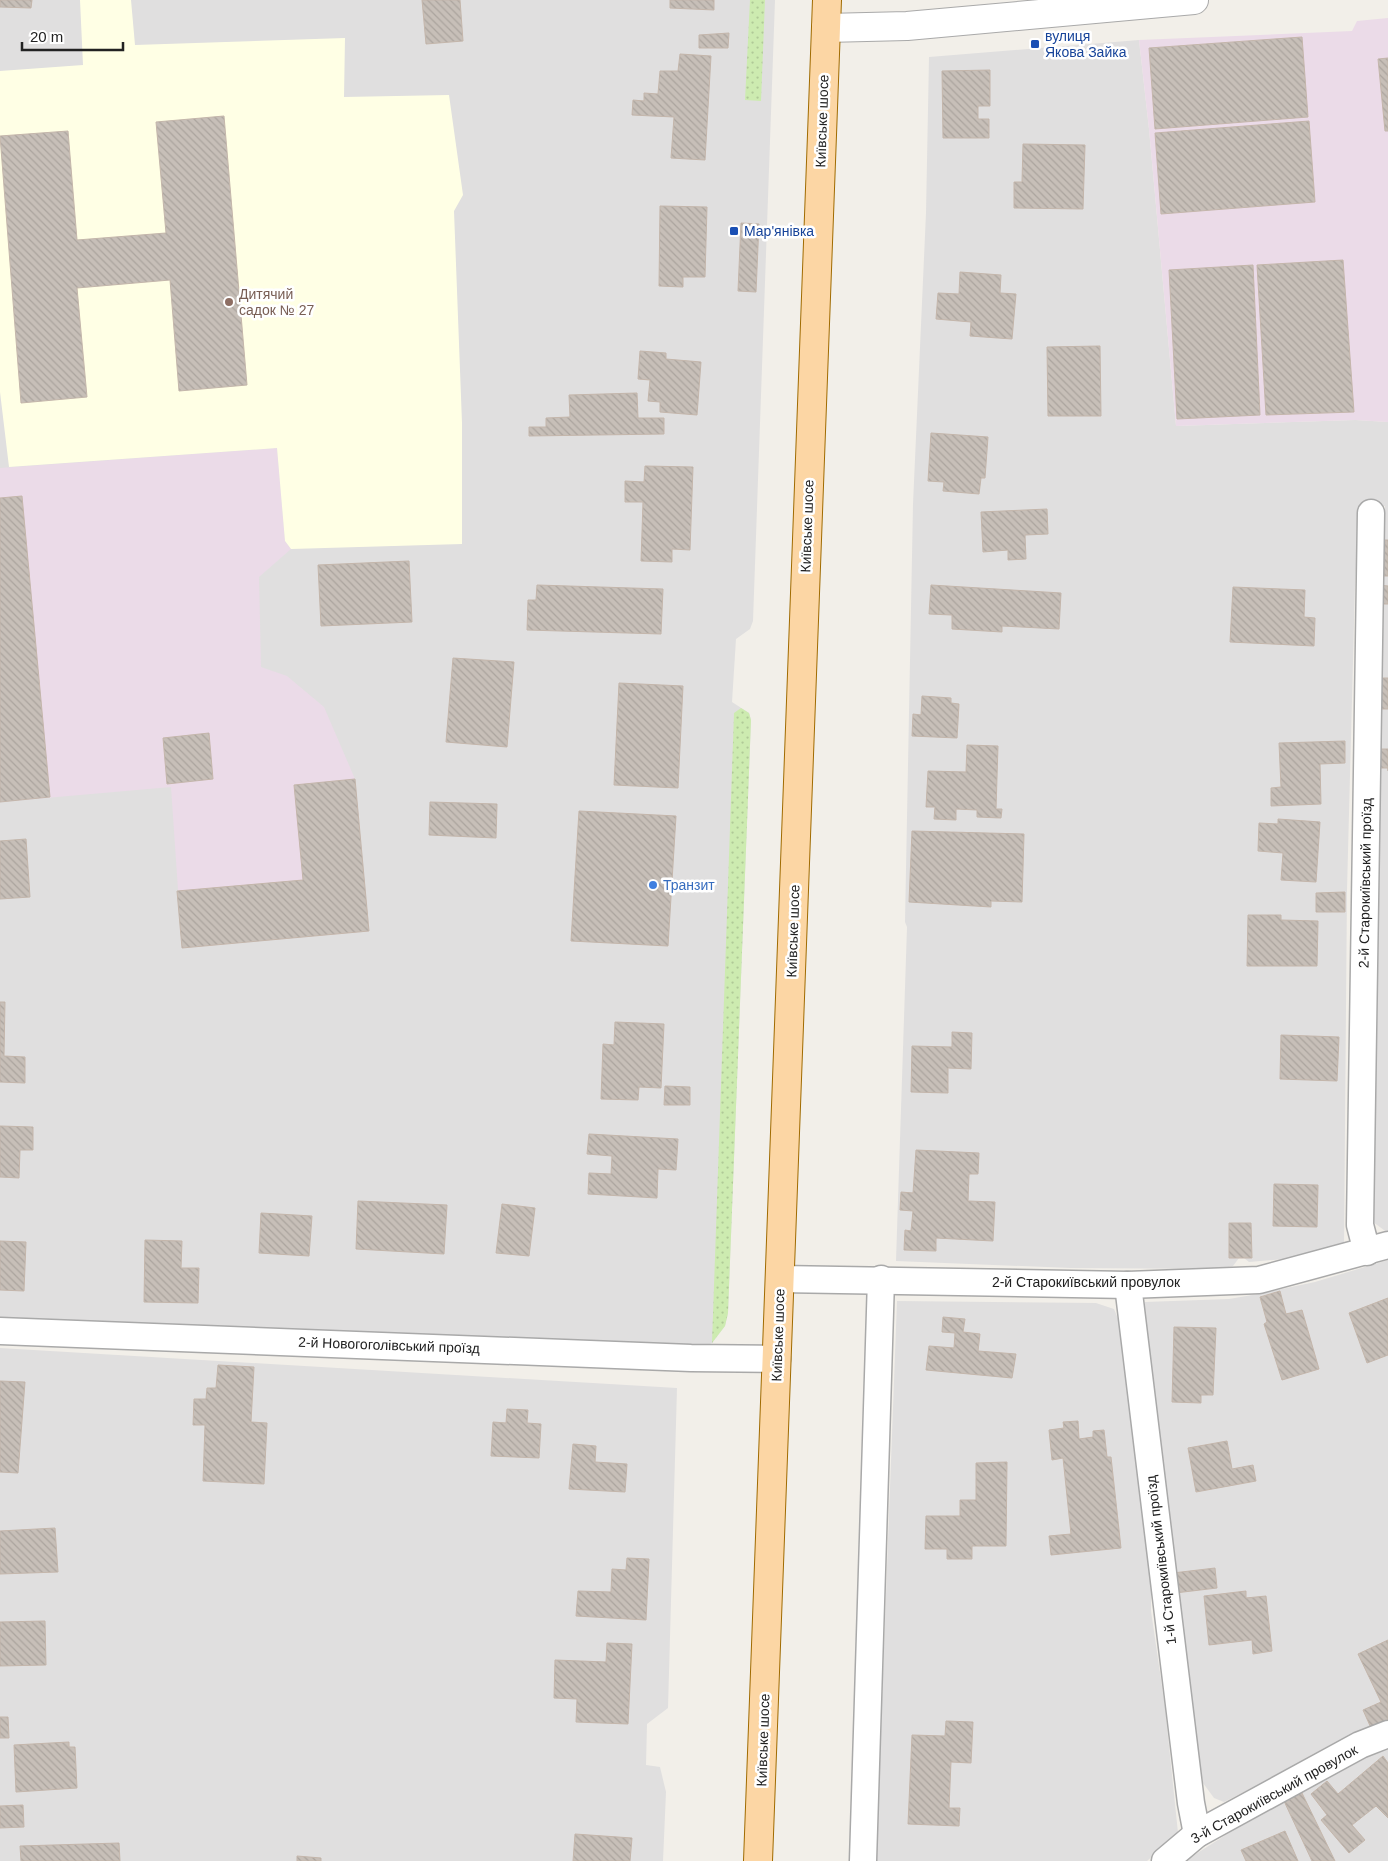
<svg xmlns="http://www.w3.org/2000/svg" width="1388" height="1861" font-family="Helvetica,sans-serif">
<style>
.residential{fill:#e0dfdf}
.industrial{fill:#ebdbe8}
.education{fill:#ffffe5}
.grass{fill:url(#grass-dots)}
.building{fill:url(#building-back-hatch);stroke:#c4b6ab}
.lines{fill:none;stroke-linecap:round;stroke-linejoin:round}
.minor-casing{stroke:#a9a9a9;stroke-width:29}
.tertiary-casing{stroke:#a9a9a9;stroke-width:30}
.primary-casing{stroke:#a06b00;stroke-width:30}
.minor{stroke:#fff;stroke-width:26}
.tertiary{stroke:#fff;stroke-width:28}
.primary{stroke:#fcd6a4;stroke-width:28}
.transit-dot{fill:#1a4fb4;stroke:#fff;stroke-width:2}
.education-dot{fill:#8d6e63;stroke:#fff;stroke-width:2}
.shop-dot{fill:#3f7fe0;stroke:#fff;stroke-width:2}
.labels{text-anchor:middle;dominant-baseline:central;stroke-width:5;stroke-linejoin:round;paint-order:stroke}
.transit-label{font-size:14px;fill:#164399;stroke:#fff;text-anchor:start}
.street-label{font-size:14px;fill:#222;stroke:#fff}
.education-label{font-size:14px;fill:#785e54;stroke:#fff;text-anchor:start}
.shop-label{font-size:14px;fill:#366cbe;stroke:#fff;text-anchor:start}
</style>
<defs>
<pattern id="grass-dots" width="8" height="8" patternUnits="userSpaceOnUse" patternTransform="scale(1.25)"><rect width="8" height="8" fill="#cdebb0"/><path d="M2 2h.1M6 6h.1" fill="none" stroke="#b0c997" stroke-width="1.8" stroke-linecap="round"/></pattern>
<pattern id="building-back-hatch" width="6" height="6" patternUnits="userSpaceOnUse" patternTransform="scale(1.25)"><rect width="6" height="6" fill="#c7bfb8"/><path d="M-1 5l2 2M0 0l6 6M5-1l2 2" fill="none" stroke="#aba49e"/></pattern>
</defs>
<rect width="100%" height="100%" fill="#f2efe9"/>
<!-- residential -->
<g class="residential">
<path d="M0,0H775L753,621L750,629L736,639L732,702L749,713L751,720L728,1313L725,1326L712,1343L693,1352L0,1323Z"/>
<path d="M1139,40L1149,129L1176,426L1355,420L1388,422V1233L1373,1222L1379,586L1385,506L1360,505L1355,585L1347,890L1344,1247L1284,1259L1249,1262L1244,1258H1239L1233,1266L1220,1269L1071,1268L896,1261L907,927L905,922L913,504L926,213L929,57Z"/>
<path d="M1388,1260V1720L1224,1802L1214,1798L1203,1783L1175,1593L1143,1307L1145,1302L1229,1299L1258,1294L1315,1282Z"/>
<path d="M897,1301L1096,1303L1114,1309L1119,1321L1135,1439L1151,1591V1611L1165,1707L1178,1833L1147,1861H876Z"/>
<path d="M0,1348L677,1388L668,1708L647,1724L646,1765L660,1767L666,1792L663,1861H0Z"/>
<path d="M1388,1746V1861H1185L1235,1829L1342,1767Z"/>
</g>
<!-- industrial -->
<g class="industrial">
<path d="M1388,18V422L1355,420L1176,426L1149,129L1139,40L1352,31L1357,21Z"/>
<path d="M277,448L285,541L291,549L259,577L261,667L287,676L324,707L355,779L369,931L182,948L171,787L0,802V468Z"/>
</g>
<!-- education -->
<path class="education" d="M80,0H131L135,45L345,38L344,97L449,95L463,195L454,211L462,423V544L291,549L285,541L277,448L9,467L0,392V71L83,65Z"/>
<!-- grass -->
<g class="grass">
<path d="M750,0H765L761,101L745,100Z"/>
<path d="M741,708L749,713L751,720L728,1313L725,1326L712,1343L734,713Z"/>
</g>
<!-- building -->
<g class="building">
<path d="M0,0H32L31,8L0,7Z"/>
<path d="M422,0H460L463,41L426,44Z"/>
<path d="M670,0H714V10L670,8Z"/>
<path d="M729,33L728,48H699V35Z"/>
<path d="M1302,37L1308,117L1155,129L1149,48Z"/>
<path d="M680,54L711,56L705,160L671,158L674,117L632,115L633,100L644,101V93L658,94L660,71H678Z"/>
<path d="M1388,58V131H1385L1378,59Z"/>
<path d="M990,70V106H978V119H989V138H943L942,71Z"/>
<path d="M224,116L247,385L179,391L170,280L77,288L87,397L21,403L0,136L68,131L77,240L166,233L156,122Z"/>
<path d="M1309,121L1315,202L1161,214L1155,133Z"/>
<path d="M1023,144L1085,145L1083,209L1014,208V182H1022Z"/>
<path d="M660,206L707,207L705,277H683V287L659,286Z"/>
<path d="M741,223L759,224L756,292L738,291Z"/>
<path d="M1343,260L1354,412L1266,415L1257,265Z"/>
<path d="M1253,265L1260,415L1177,419L1169,270Z"/>
<path d="M960,272L1001,275L1000,293L1016,294L1012,339L970,336L971,322L936,319L938,293L959,294Z"/>
<path d="M1100,346L1101,416H1048L1047,347Z"/>
<path d="M640,351L666,353V359L701,362L697,415L660,412V402L648,401L650,380L638,379Z"/>
<path d="M637,393L638,418H664V434L529,436V427H546V418L570,417L569,395Z"/>
<path d="M931,433L988,437L985,478H981L979,494L943,491L944,482L928,481Z"/>
<path d="M645,466L693,467L690,550L672,549V562L641,561L643,502H625V481L644,482Z"/>
<path d="M22,496L50,797L0,802V498Z"/>
<path d="M1047,509L1048,534L1025,535L1026,559L1008,560V550L983,552L981,512Z"/>
<path d="M1385,540H1388V576H1384Z"/>
<path d="M409,561L412,622L321,626L318,565Z"/>
<path d="M537,585L663,589L661,634L527,630L528,600H536Z"/>
<path d="M931,585L1061,593L1059,629L1002,626V632L952,629V615L929,614Z"/>
<path d="M1379,585L1388,586V604H1379Z"/>
<path d="M1233,587L1305,590L1304,617L1315,618L1314,646L1230,642Z"/>
<path d="M453,658L514,662L507,747L446,742Z"/>
<path d="M1382,678H1388V709H1380Z"/>
<path d="M619,683L683,686L678,788L614,785Z"/>
<path d="M922,696L951,698V703L959,704L957,738L912,736L913,714L921,715Z"/>
<path d="M209,733L213,779L167,784L163,738Z"/>
<path d="M1345,741V763L1320,764L1321,804L1271,806V788L1281,787L1279,743Z"/>
<path d="M967,745L998,746L996,809H1002L1001,818L977,817V810L956,809V820L934,819L935,807H926L928,771L966,772Z"/>
<path d="M1379,749H1388V771V768H1380Z"/>
<path d="M355,779L369,931L182,948L177,891L303,880L294,785Z"/>
<path d="M430,802L497,804L496,838L429,835Z"/>
<path d="M579,811L676,816L668,946L571,941Z"/>
<path d="M1278,819L1320,822L1316,882L1281,880L1283,853L1258,851L1259,823L1278,824Z"/>
<path d="M912,831L1024,834L1022,902L991,901V907L909,902Z"/>
<path d="M26,839L30,897L0,899V841Z"/>
<path d="M1345,892V912H1316V893Z"/>
<path d="M1248,915H1281V920L1318,921L1317,966H1247Z"/>
<path d="M0,1002H5L4,1056L25,1057V1083L0,1082Z"/>
<path d="M615,1022L664,1024L661,1088L639,1087L638,1100L601,1099L603,1044L614,1045Z"/>
<path d="M952,1032L972,1033L971,1069L948,1068V1093L911,1092L912,1046L952,1047Z"/>
<path d="M1281,1035L1339,1037L1337,1081L1280,1079Z"/>
<path d="M665,1086L690,1087V1105H664Z"/>
<path d="M0,1126L33,1127V1150H20L19,1178L0,1177Z"/>
<path d="M589,1134L678,1139L676,1170L658,1169L657,1198L588,1194L589,1173L611,1174L612,1156L587,1154Z"/>
<path d="M916,1150L979,1153L978,1174H969L968,1201L995,1202L993,1241L936,1238V1251L904,1250L905,1230L911,1231L913,1211L900,1210L901,1192L913,1193Z"/>
<path d="M1274,1184L1318,1185L1317,1227L1273,1226Z"/>
<path d="M358,1201L447,1205L444,1254L356,1249Z"/>
<path d="M502,1204L535,1208L529,1256L496,1253Z"/>
<path d="M261,1213L312,1216L309,1256L259,1253Z"/>
<path d="M1229,1223H1251L1252,1258H1229Z"/>
<path d="M145,1240L182,1241L181,1268H199L198,1303L144,1302Z"/>
<path d="M0,1241L26,1242L24,1291L0,1290Z"/>
<path d="M1280,1291L1286,1314L1302,1310L1319,1369L1282,1380L1264,1324L1267,1322L1260,1297Z"/>
<path d="M1388,1298V1355L1367,1363L1349,1313Z"/>
<path d="M943,1317L965,1319L963,1332L980,1334L978,1351L1016,1354L1012,1378L926,1370L929,1346L954,1348L955,1333L942,1332Z"/>
<path d="M1174,1327L1216,1328L1213,1395H1201V1403L1172,1402Z"/>
<path d="M218,1365L254,1367L251,1422L267,1423L264,1484L203,1481L205,1425H193L194,1399H206L207,1388H216Z"/>
<path d="M0,1381L25,1382L18,1473L0,1472Z"/>
<path d="M507,1409L528,1410L527,1423L541,1424L539,1458L491,1456L493,1422L506,1423Z"/>
<path d="M1078,1421L1079,1439L1093,1437V1431L1104,1430L1107,1457H1111L1121,1548L1051,1555L1049,1536L1071,1534L1063,1458L1052,1460L1049,1430L1064,1428L1063,1422Z"/>
<path d="M1227,1441L1232,1469L1253,1465L1256,1481L1196,1492L1188,1448Z"/>
<path d="M573,1444L596,1446L595,1462L627,1464L625,1492L569,1489Z"/>
<path d="M1007,1462L1006,1546H972V1559H947V1549H925L926,1516H960V1500H976V1463Z"/>
<path d="M55,1528L58,1572L0,1574V1531Z"/>
<path d="M627,1558L649,1559L646,1620L576,1616L578,1591L611,1592L612,1569L626,1570Z"/>
<path d="M1215,1568L1217,1588L1175,1593L1173,1573Z"/>
<path d="M1246,1591V1598L1266,1596L1272,1651L1253,1654L1252,1640L1209,1645L1204,1596Z"/>
<path d="M45,1621L46,1665L0,1666V1622Z"/>
<path d="M1388,1640V1720L1371,1728L1363,1710L1381,1702L1358,1654Z"/>
<path d="M607,1643L632,1644L628,1724L576,1722L577,1699L554,1698L555,1660L606,1662Z"/>
<path d="M0,1717H8L9,1738H0Z"/>
<path d="M946,1721L973,1722L971,1763L951,1762L949,1808H960L959,1826L908,1824L912,1735L945,1736Z"/>
<path d="M69,1742V1747H75L77,1788L16,1792L14,1745Z"/>
<path d="M1383,1756L1388,1763V1818L1376,1806L1352,1825L1365,1840L1349,1853L1321,1820L1327,1815L1311,1794L1327,1781L1338,1794Z"/>
<path d="M1301,1791L1335,1861H1312L1284,1801Z"/>
<path d="M23,1805L24,1827L0,1828V1806Z"/>
<path d="M1285,1831L1298,1861H1246L1241,1850Z"/>
<path d="M575,1834L632,1838L630,1861H573Z"/>
<path d="M119,1843L120,1861H21L20,1846Z"/>
<path d="M297,1856L321,1858V1861H297Z"/>
</g>
<g class="lines">
<!-- minor casing -->
<g class="minor-casing">
<g id="minor">
<path d="M1367,1252L1360,1225L1371,513"/>
<path d="M780,1279L1128,1285L1259,1280L1388,1245"/>
<path d="M1128,1285L1191,1803L1197,1834"/>
<path d="M0,1331L691,1358L777,1359"/>
<path d="M863,1861L881,1279"/>
<path d="M1165,1861L1197,1834L1360,1745L1388,1734"/>
</g>
</g>
<!-- tertiary casing -->
<g class="tertiary-casing">
<path id="tertiary" d="M826,28L907,26L1194,0"/>
</g>
<!-- primary casing -->
<g class="primary-casing">
<path id="primary" d="M758,1861L827,0"/>
</g>
<!-- minor -->
<use href="#minor" class="minor"/>
<!-- tertiary -->
<use href="#tertiary" class="tertiary"/>
<!-- primary -->
<use href="#primary" class="primary"/>
</g>
<!-- markers -->
<g class="transit-dot">
<rect x="1030" y="39" width="10" height="10" rx="2.5"/>
<rect x="729" y="226" width="10" height="10" rx="2.5"/>
</g>
<circle class="education-dot" cx="229" cy="302" r="5"/>
<circle class="shop-dot" cx="653" cy="885" r="5"/>
<g class="labels">
<!-- transit labels -->
<g class="transit-label">
<text x="1045" y="36">вулиця<tspan x="1045" dy="16">Якова Зайка</tspan></text>
<text x="744" y="231">Мар'янівка</text>
</g>
<!-- street labels -->
<g class="street-label">
<text transform="translate(822 121) rotate(-88)">Київське шосе</text>
<text transform="translate(807 526) rotate(-88)">Київське шосе</text>
<text transform="translate(1365 883) rotate(-89)">2-й Старокиївський проїзд</text>
<text transform="translate(793 931) rotate(-88)">Київське шосе</text>
<text x="1086" y="1282">2-й Старокиївський провулок</text>
<text transform="translate(778 1335) rotate(-88)">Київське шосе</text>
<text transform="translate(389 1345) rotate(2)">2-й Новогоголівський проїзд</text>
<text transform="translate(1161 1560) rotate(-97)">1-й Старокиївський проїзд</text>
<text transform="translate(763 1740) rotate(-88)">Київське шосе</text>
<text transform="translate(1274 1794) rotate(-29)">3-й Старокиївський провулок</text>
</g>
<!-- education labels -->
<g class="education-label">
<text x="239" y="294">Дитячий<tspan x="239" dy="16">садок № 27</tspan></text>
</g>
<!-- shop labels -->
<g class="shop-label">
<text x="663" y="885">Транзит</text>
</g>
</g>
<!-- scale -->
<path d="M22 42v8h101v-8" fill="none" stroke="#222222" stroke-width="2.5"/>
<text x="30" y="42" font-size="15" fill="#222222" stroke="#ffffff" stroke-width="4" paint-order="stroke">20 m</text>
</svg>
